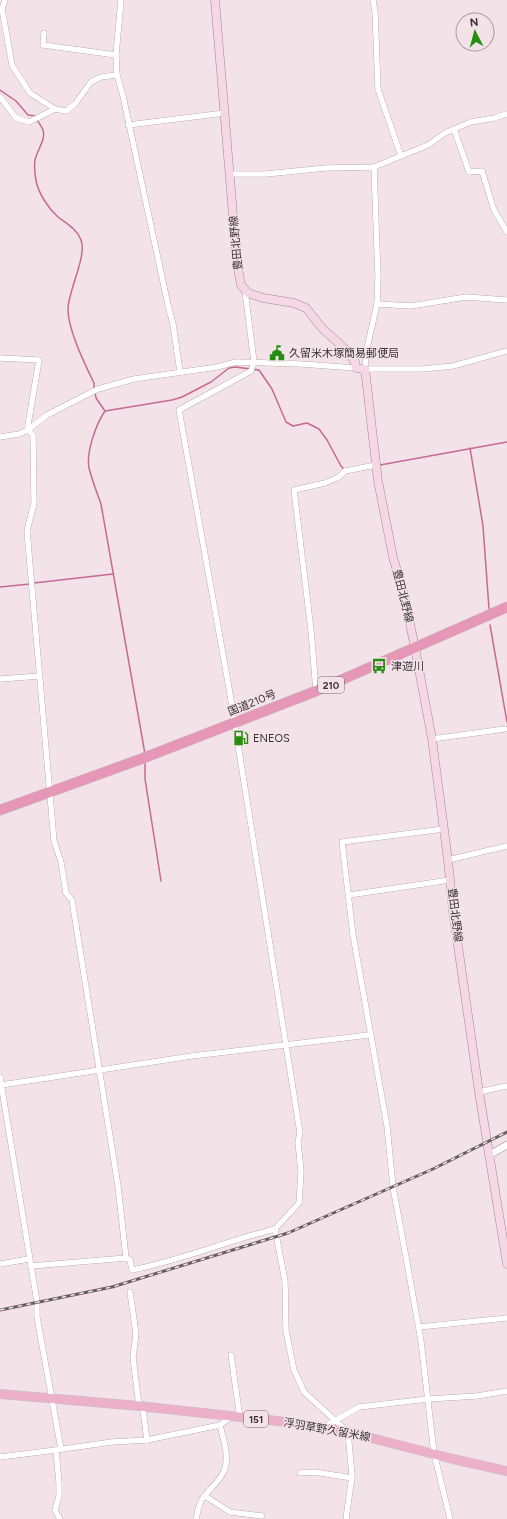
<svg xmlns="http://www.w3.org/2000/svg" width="507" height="1519" font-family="Figtree,'Noto Sans JP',sans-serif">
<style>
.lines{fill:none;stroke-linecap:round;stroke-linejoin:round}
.stream{stroke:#c66a90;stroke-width:1.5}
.minor-casing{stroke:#9a8b90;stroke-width:6}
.tertiary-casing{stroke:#9a8b90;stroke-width:8}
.secondary-casing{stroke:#9a8b90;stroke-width:9}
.primary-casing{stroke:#c8c6c7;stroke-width:10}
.trunk-casing{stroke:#c8c6c7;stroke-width:11}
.minor{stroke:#fff;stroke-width:5.5}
.tertiary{stroke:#fff;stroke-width:7}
.secondary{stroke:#f5d8e4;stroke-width:8}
.primary{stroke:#ecb0c8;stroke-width:9}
.trunk{stroke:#e696b6;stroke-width:10}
.rail-casing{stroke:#675e62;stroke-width:3}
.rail{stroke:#f3e2e8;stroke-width:1.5;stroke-dasharray:4.5;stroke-linecap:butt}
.labels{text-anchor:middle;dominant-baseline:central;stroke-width:3;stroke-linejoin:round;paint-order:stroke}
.shield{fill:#f3e2e8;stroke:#72686c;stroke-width:1}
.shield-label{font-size:10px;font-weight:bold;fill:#3b3437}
.street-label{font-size:11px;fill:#3b3437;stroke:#f3e2e8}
.poi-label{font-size:11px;fill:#3b3437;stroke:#f3e2e8;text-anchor:start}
</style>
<rect width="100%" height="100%" fill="#f3e2e8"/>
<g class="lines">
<!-- stream -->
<g class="stream">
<path d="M0,90L16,101L28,115L36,116"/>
<path d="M37,120C39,123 42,127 43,130C46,140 37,150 35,160C34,166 35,175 36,181C39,194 48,208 58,217C67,224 77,229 81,240C87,256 69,289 68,308C67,328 85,365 94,383V388"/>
<path d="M95,392L96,398L105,411"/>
<path d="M470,448L483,526L489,609"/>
<path d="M380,465L507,442"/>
<path d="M34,583L113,574"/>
<path d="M0,587L30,584"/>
<path d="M490,625L507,722"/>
<path d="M145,754L101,504C97,493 92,480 89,468C86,452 96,424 105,411L172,400L182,397L211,382L229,368L235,367L259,370L272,389L286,422L293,426L307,423L319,429L327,440L341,466L345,470"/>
<path d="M145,762V779L161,881"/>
</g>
<!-- minor casing -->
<g class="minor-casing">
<g id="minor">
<path d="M5,0L2,9L12,65L30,93L55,109L66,111L75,104L91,82L101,77L117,75"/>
<path d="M121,0L116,55L117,75L123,96L168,305L173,324L180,372"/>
<path d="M373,0L375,12L378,89L401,156"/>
<path d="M44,33L43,45L116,55"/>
<path d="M0,97L16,118L29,122L55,109"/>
<path d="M128,125L225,113"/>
<path d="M454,129L469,172L482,171L494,210L507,232"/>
<path d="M374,167L378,277L377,304L367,348L365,369H422L453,366L507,351"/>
<path d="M230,174H266L326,168L374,167L428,145L445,133L454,129L471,122L494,118L507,114"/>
<path d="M245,291L254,362L251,371L179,410L229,688L300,1133L298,1142L301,1171L299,1203L275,1229L285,1281L286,1331L294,1370L304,1392L348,1432L352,1476L346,1519"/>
<path d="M377,304L411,306L466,297L507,300"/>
<path d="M0,358L39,360L28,425V430L33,435L34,503L27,531L54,841L61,862L66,893L72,900L118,1186L126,1258"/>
<path d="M0,437L19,434L28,430L47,415L98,389L134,379L217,367L236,362L301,364L356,368"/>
<path d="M0,679L40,676"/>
<path d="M316,691L311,630L294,490L325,483L339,477L345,471L376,465"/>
<path d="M432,739L505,729"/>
<path d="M444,829L342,842L353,935L387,1126L393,1187L406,1257L421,1341L434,1453L450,1519"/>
<path d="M448,860L507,846"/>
<path d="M349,895L450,880"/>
<path d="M0,1077L37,1302V1317L61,1449"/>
<path d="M1,1085L192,1056L369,1035"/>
<path d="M479,1092L507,1086"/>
<path d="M0,1264L29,1259"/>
<path d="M31,1266L126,1258L130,1260L132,1270C181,1260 227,1241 275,1229"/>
<path d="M130,1292L136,1334L133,1357L139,1406L143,1410L147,1440"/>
<path d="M419,1327L507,1318"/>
<path d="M231,1355L240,1418"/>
<path d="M324,1427L359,1407L428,1399L477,1396L507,1391"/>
<path d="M56,1450L59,1483V1496L55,1510L60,1519"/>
<path d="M0,1457L56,1450L112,1442L147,1440L220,1425L231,1417"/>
<path d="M300,1473L314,1472L352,1478"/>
<path d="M205,1496L230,1512L262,1516"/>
<path d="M196,1519C197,1513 199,1506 201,1501C207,1490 219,1483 224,1471C230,1458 223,1438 220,1425"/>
</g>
</g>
<!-- tertiary casing -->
<g class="tertiary-casing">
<path id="tertiary" d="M489,1155L507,1145"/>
</g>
<!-- secondary casing -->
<g class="secondary-casing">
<path id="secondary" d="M215,0L237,263L241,285L248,293L263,298L294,303L306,308L322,328L346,350L355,362L356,368L365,369L378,481L393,557L404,595L415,648L432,739L448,860L453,911L479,1092L507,1264"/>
</g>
<!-- primary casing -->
<g class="primary-casing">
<path id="primary" d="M0,1394L139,1406L296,1423L348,1432L453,1459L507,1471"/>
</g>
<!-- trunk casing -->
<g class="trunk-casing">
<path id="trunk" d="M0,810L141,759L316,691L507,607"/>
</g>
<!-- minor -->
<use href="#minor" class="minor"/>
<!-- tertiary -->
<use href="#tertiary" class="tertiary"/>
<!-- secondary -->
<use href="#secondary" class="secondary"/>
<!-- primary -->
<use href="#primary" class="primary"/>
<!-- trunk -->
<use href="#trunk" class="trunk"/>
<!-- rail casing -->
<g class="rail-casing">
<path id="rail" d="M0,1310L112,1287L288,1233L433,1169L507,1132"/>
</g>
<!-- rail -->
<use href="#rail" class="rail"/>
</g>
<!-- icons -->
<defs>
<g id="civic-bare" transform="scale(1.2)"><path d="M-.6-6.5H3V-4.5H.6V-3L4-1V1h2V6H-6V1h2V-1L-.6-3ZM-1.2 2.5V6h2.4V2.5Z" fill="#258e10" stroke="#f3e2e8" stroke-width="2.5" paint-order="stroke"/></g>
<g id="bus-bare" transform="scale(1.2)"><path d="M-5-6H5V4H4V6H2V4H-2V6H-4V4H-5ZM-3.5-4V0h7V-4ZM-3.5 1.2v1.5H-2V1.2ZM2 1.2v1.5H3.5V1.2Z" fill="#258e10" stroke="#f3e2e8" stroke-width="2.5" paint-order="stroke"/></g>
<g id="fuel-bare" transform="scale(1.2)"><path d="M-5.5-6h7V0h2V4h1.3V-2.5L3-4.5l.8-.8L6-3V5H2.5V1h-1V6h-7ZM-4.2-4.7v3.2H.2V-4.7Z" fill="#258e10" stroke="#f3e2e8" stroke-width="2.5" paint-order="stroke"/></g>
</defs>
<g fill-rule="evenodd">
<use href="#civic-bare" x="277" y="353"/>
<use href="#bus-bare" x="379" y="666"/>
<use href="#fuel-bare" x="241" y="738"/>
</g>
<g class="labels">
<!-- shield labels -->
<g class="shield">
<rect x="318" y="677" width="26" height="16" rx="3"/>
<rect x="244" y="1411" width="24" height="16" rx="3"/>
</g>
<g class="shield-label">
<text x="331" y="685">210</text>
<text x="256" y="1419">151</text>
</g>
<!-- street labels -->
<g class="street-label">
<text transform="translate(236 243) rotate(-95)">豊田北野線</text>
<text transform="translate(403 596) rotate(76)">豊田北野線</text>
<text transform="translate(252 703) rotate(-22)">国道210号</text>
<text transform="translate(455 915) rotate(83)">豊田北野線</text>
<text transform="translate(327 1430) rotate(10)">浮羽草野久留米線</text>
</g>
<!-- poi labels -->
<g class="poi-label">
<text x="289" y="353">久留米木塚簡易郵便局</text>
<text x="391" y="666">津遊川</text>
<text x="253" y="738">ENEOS</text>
</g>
</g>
<!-- north arrow -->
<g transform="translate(475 32) rotate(354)"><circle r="19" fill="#f3e2e8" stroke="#a99ca1"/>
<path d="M0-3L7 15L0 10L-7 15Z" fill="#258e10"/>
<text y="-6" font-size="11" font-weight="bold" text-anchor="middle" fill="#3b3437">N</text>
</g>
</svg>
